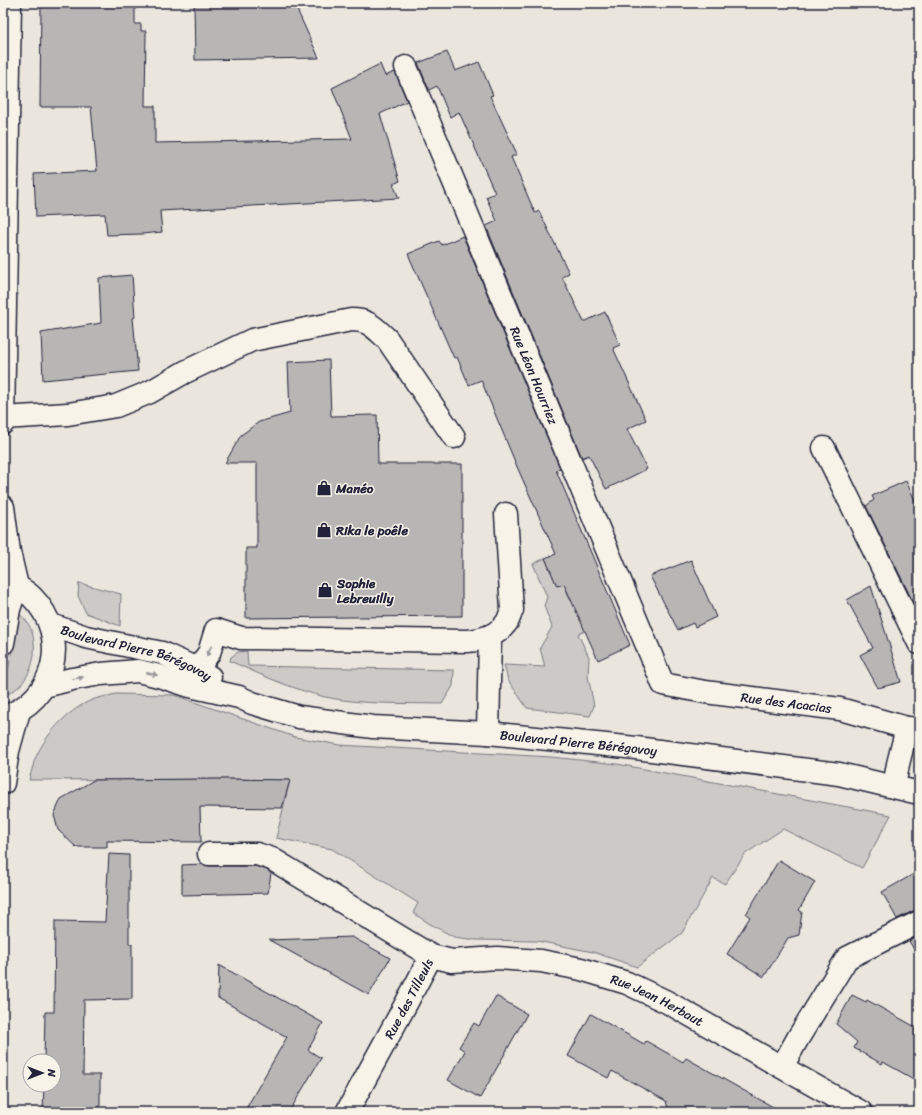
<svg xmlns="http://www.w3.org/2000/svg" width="922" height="1115" font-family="Sriracha,sans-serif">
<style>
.green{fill:#cdc9c6;stroke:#787680}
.building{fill:#b8b6b5;stroke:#22223b}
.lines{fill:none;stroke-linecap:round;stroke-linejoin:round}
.minor-casing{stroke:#22223b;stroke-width:25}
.major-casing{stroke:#22223b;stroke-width:25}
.minor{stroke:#f7f3e8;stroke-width:22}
.major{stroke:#f7f3e8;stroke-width:22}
.oneway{fill:#97959a}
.labels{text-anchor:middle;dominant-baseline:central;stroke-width:3;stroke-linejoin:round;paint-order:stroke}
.street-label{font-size:13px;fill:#22223b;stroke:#f7f3e8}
.poi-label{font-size:13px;font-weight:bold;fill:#22223b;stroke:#f7f3e8;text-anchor:start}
</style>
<rect width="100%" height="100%" fill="#eae6de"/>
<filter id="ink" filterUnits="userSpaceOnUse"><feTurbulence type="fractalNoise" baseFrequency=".025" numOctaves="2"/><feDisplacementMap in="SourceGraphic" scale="8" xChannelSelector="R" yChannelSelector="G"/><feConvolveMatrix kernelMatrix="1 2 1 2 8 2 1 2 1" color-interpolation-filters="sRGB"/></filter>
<g filter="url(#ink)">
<!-- green -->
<g class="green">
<path d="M545,558L557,586L564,584L570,600L572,601L575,600L588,630L578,634L589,657L588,676L594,706L590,716L527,708L508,680L504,665L545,667L540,648L552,627L544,606L547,597L533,564Z"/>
<path d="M79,583L121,594L120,626L86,613L78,596Z"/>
<path d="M19,613C21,616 25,619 27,622C38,638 36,664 25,679C21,687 11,692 3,697Z"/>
<path d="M247,651L248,666L454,670L453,686L442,704C403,703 363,705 325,697C292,689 261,675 230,661L231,657L238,652Z"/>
<path d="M116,694L174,695L295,737L340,745L551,757L617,764L891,815L862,868L783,829L745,854L725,884L713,878L682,933L637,967L593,952L537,941L476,940L454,937L430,924L413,913L418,903L332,849L276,838L290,780L226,779L29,780C31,774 32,768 34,762C43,737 67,710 92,700C99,697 108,696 116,694Z"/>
</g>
<!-- building -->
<g class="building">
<path d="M41,3H135V24H141V31H146L145,106H155V143L352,139L332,88L380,64L385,76L395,72L407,101L380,114L400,181L393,184L399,198L160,211L162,232L142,234L107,235L105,214L36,217L34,174L97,171L91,107H40Z"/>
<path d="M194,3H294L319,58L195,60Z"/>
<path d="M447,52L455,71L479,62L493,95L490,96L517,154L511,157L535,213L539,211L569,273L562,277L584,322L605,312L620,345L613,348L646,420L627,429L647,469L606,489L589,455L582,458L486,226L497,221L486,197L495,193L459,112L450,117L437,86L429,90L418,63Z"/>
<path d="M463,236L560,468L556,470L630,645L598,660L564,584L557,586L545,558L556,554L518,469L481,380L469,385L457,357L454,358L408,254L439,241L442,245Z"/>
<path d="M132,275L135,317L133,318L138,371L43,380L41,333L101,323L99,278Z"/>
<path d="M329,360L331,416L377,415L378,464H462V616L246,618V548H257V463H225L241,435L259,422L290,413L288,362Z"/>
<path d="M906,481L919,509V614L866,506L874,500L872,496Z"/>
<path d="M691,560L716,617L695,627L693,623L678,630L650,576Z"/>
<path d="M871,586L901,682L878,688L860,655L873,648L847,600Z"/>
<path d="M226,779L290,780L282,808L200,807L201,842L107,841V847H76L58,830L54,815L61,799L94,780Z"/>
<path d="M109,854L129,855V944H132V999L84,1000L83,1075H100V1112H43L44,1085H54V1061H44L45,1012H54L55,921L105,922Z"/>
<path d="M779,860L815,882L799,910L802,912L799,935L788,938L764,977L727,954L750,917L746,914Z"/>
<path d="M202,864L209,866H255L267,870L271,873L268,893L182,895V865Z"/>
<path d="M919,871V910L913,911L897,919L882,892Z"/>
<path d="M919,936V958L909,941Z"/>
<path d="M352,937L390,958L369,995L269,940Z"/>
<path d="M219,965L323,1023L308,1050L321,1058L289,1112H244L287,1037L218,998Z"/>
<path d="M852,995L866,1002L867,1000L919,1029V1082L883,1062L882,1064L854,1048L857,1042L836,1024Z"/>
<path d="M496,996L527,1014L480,1098L448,1080L465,1051L459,1047L474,1023L479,1026Z"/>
<path d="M591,1014L644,1044L646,1041L683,1062L686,1058L782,1112H685L679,1109L669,1112L666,1101L612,1071L608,1078L568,1056Z"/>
</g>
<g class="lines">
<!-- minor casing -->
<g class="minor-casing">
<g id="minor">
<path id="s1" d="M406,67L663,684L705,692L840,709L907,728L919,729"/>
<path d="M3,418L68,414L116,406L150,392L185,372L252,340L351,320C369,320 374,327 387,339L454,437"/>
<path d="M824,448L919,643"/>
<path id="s2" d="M51,625L86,637L162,653L197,669L210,677"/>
<path d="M3,643L9,609L17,586"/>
<path d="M197,669L209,653L216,630L241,638L467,641C482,640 498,635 507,622C509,619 510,614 512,610L506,514"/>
<path id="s3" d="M44,686L72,679L101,674L138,671L159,676L190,686L239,697L252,703L299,717L373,727L488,733L636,748L839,774L919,793"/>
<path d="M488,733L490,636"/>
<path d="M894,787L898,764L907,728"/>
<path id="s4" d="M209,854H257L272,859L431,956L452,961L497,958L541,961L581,969L627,983L667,1002L861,1112"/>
<path d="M782,1067L798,1038L847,958L919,922"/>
<path id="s5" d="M347,1112L408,1000L431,956"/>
</g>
</g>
<!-- major casing -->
<g class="major-casing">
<g id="major">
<path d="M3,423L10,3"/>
<path d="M3,507L9,552L17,586"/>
<path d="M3,581C13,585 24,589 32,597C71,636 56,701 3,717"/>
<path d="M3,783L8,751L19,711"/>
</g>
</g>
<!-- minor -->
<use href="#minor" class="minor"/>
<!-- major -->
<use href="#major" class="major"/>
</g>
<!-- one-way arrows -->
<defs><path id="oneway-solid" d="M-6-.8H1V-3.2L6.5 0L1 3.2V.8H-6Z"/></defs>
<g class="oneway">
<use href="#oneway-solid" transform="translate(209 651) rotate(115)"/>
<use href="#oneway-solid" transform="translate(152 674) rotate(13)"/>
<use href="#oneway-solid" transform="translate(78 678) rotate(-9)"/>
</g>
</g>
<!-- icons -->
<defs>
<g id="shop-bare" transform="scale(1.2)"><path d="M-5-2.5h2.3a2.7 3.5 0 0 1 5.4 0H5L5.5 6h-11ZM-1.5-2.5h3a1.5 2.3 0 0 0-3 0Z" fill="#22223b" stroke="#f7f3e8" stroke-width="2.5" paint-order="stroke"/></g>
</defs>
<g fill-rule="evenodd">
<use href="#shop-bare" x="324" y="488"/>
<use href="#shop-bare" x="324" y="530"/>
<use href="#shop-bare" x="325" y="590"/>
</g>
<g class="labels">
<!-- street labels -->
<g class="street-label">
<text stroke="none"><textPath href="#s1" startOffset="334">Rue Léon Hourriez</textPath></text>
<text stroke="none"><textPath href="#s2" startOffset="90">Boulevard Pierre Bérégovoy</textPath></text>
<text stroke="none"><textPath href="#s1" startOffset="793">Rue des Acacias</textPath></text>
<text stroke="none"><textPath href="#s3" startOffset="544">Boulevard Pierre Bérégovoy</textPath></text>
<text stroke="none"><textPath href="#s5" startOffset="129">Rue des Tilleuls</textPath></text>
<text stroke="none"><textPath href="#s4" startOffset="484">Rue Jean Herbaut</textPath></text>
</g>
<!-- poi labels -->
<g class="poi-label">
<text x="336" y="488">Manéo</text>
<text x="336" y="530">Rika le poêle</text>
<text x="337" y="583">Sophie<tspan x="337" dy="15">Lebreuilly</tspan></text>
</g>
</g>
<!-- margin -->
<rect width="922" height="1115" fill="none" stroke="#f7f3e8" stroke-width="16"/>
<rect x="8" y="8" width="906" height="1099" fill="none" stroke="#22223b" stroke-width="1.5" filter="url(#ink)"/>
<!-- north arrow -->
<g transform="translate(42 1073) rotate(90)"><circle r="19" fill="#f7f3e8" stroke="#a29fa3"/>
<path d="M0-3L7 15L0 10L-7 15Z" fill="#22223b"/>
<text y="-6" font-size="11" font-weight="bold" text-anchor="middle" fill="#22223b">N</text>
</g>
</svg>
